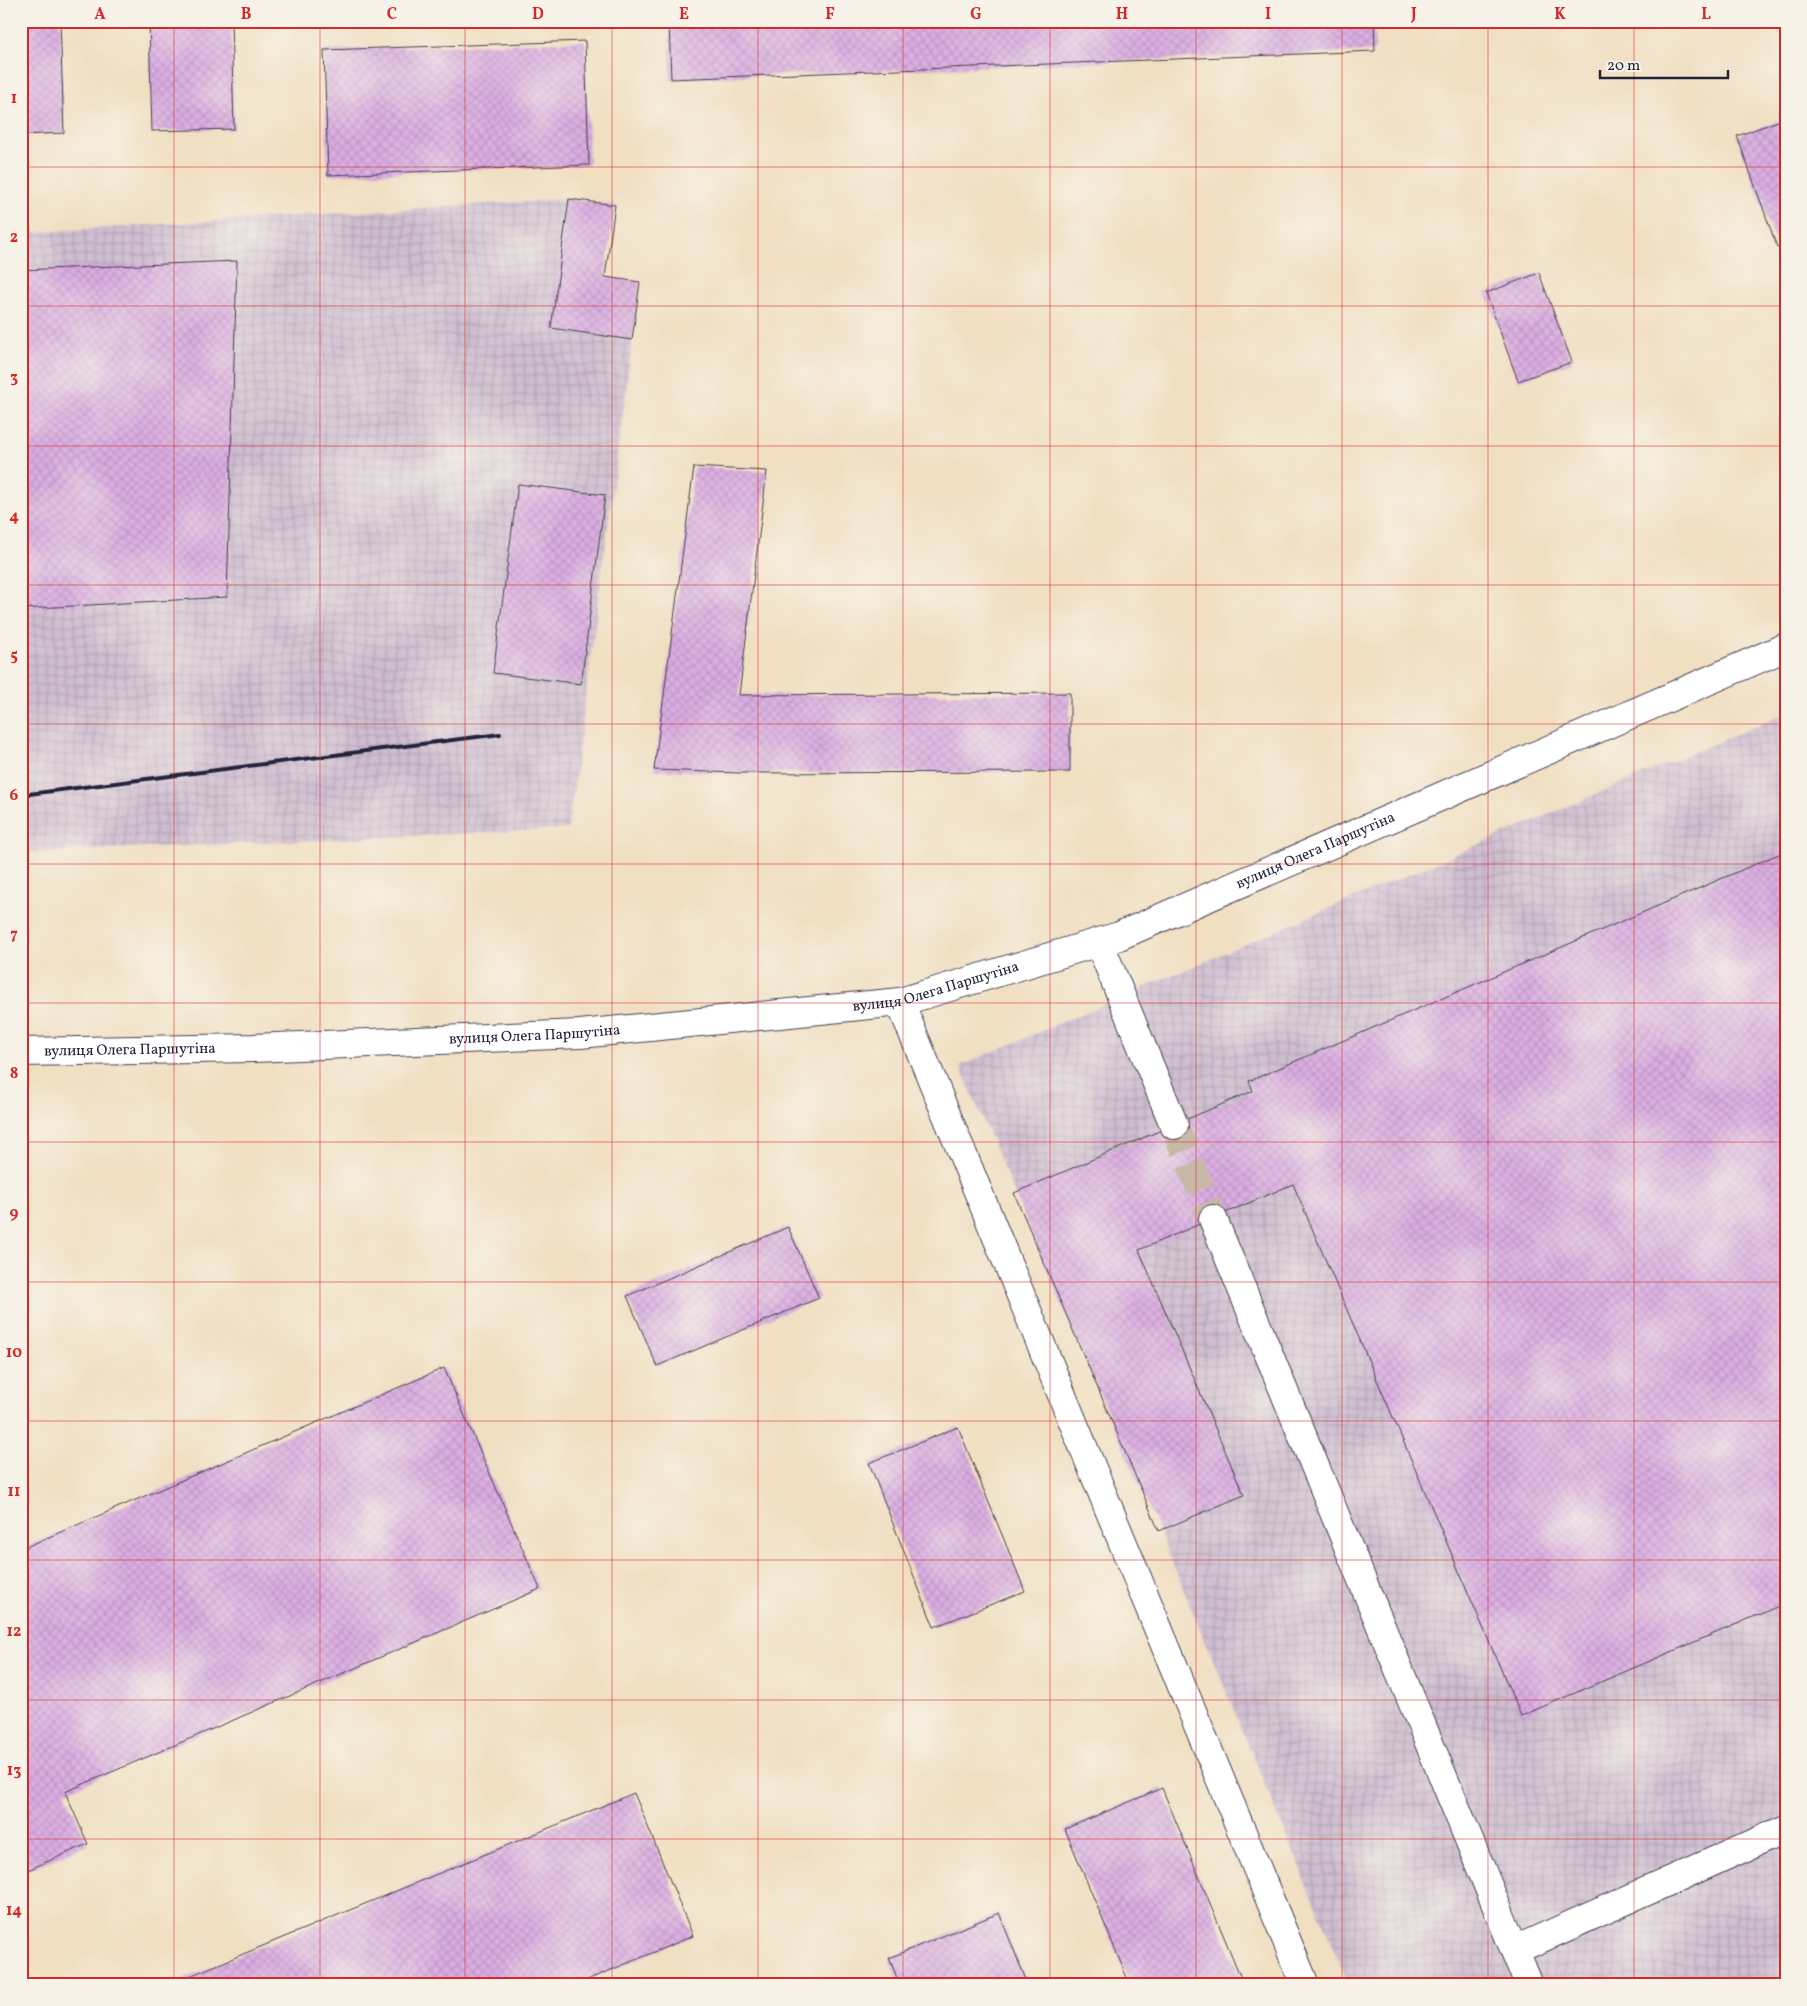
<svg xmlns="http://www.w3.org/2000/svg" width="1807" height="2006" font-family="Vollkorn,serif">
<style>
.industrial{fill:url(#industrial-grid)}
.building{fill:url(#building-cross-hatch)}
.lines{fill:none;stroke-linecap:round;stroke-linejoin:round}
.minor-tunnel{stroke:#c8b9a7;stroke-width:28;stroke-dasharray:28 14;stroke-linecap:butt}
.minor-casing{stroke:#413e4f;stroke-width:30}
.minor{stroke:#fff;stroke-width:28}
.rail{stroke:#22223b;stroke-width:4}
.grid{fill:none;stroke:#d62828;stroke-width:1;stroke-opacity:0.55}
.labels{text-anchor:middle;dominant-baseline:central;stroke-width:4;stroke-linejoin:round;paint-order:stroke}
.street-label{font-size:15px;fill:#22223b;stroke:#f7f3e8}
.neatline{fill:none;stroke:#d62828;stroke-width:2}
.grid-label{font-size:16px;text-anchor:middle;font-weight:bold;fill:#d62828}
</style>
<defs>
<pattern id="industrial-grid" width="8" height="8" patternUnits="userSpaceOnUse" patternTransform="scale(1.25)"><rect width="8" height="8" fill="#cfbdd0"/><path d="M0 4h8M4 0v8" fill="none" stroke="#b1a2b4"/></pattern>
<pattern id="building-cross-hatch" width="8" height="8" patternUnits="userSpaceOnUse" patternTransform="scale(1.25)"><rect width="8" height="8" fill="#dcaee2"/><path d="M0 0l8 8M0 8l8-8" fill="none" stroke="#bc95c3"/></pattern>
</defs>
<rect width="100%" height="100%" fill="#f7f3e8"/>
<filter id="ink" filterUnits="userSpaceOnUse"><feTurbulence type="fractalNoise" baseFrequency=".02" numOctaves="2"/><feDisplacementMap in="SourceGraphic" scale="10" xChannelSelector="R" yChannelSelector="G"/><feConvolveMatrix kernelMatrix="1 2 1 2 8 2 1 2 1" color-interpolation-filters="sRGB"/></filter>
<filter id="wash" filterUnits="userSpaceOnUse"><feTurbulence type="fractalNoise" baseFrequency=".0096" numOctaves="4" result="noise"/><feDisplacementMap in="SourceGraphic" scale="20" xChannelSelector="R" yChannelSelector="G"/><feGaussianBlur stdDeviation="1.12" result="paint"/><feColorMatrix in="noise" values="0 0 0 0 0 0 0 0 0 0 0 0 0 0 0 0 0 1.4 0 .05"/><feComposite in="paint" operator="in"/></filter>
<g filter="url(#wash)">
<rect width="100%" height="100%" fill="#f1dfc2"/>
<!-- industrial -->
<g class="industrial">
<path d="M569,199L615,205L605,277L640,282L568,829L21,853V233Z"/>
<path d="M1786,713V1985H1349L1159,1531L960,1066Z"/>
</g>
<g id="blocks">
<!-- building -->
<g class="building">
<path d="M21,21H60L64,133L21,135Z"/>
<path d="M149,21H231L234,129L152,131Z"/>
<path d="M669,21H1374L1375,51L671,79Z"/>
<path d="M585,41L589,165L328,175L324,50Z"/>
<path d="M1786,118V243L1777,247L1737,136Z"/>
<path d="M569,199L615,205L605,277L640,282L632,340L551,328Z"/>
<path d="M237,261L227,597L21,609V270Z"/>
<path d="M1539,273L1572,362L1518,381L1486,293Z"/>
<path d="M694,467L767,471L739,695L1070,693V772L739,773L654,770Z"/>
<path d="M518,484L605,495L581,684L493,673Z"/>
<path d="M1786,851V1603L1521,1716L1293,1184L1139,1250L1244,1495L1159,1531L1014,1193L1253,1091L1249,1081Z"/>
<path d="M788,1227L819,1298L657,1366L627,1296Z"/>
<path d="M444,1368L540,1589L65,1792L88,1844L21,1873V1549Z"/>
<path d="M958,1427L1025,1591L934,1627L869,1463Z"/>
<path d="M1162,1788L1244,1985H1130L1065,1829Z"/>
<path d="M634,1793L693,1936L575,1985H168Z"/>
<path d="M999,1913L1028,1985H900L889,1958Z"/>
</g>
</g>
</g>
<g filter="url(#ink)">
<use href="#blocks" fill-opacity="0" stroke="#413e4f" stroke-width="1"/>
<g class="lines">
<!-- minor-tunnel -->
<path class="minor-tunnel" d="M1174,1125L1213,1219"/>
<!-- minor casing -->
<g class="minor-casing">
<g id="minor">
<path d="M1099,942L1174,1125"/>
<path d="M900,1002L1305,1985"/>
<path id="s1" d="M21,1052L253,1048L580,1034L900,1002L1119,936L1786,647"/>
<path d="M1213,1219L1529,1985"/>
<path d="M1515,1950L1786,1829"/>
</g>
</g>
<!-- minor -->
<use href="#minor" class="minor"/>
<!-- rail -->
<path class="rail" d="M21,795L500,734"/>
</g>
</g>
<!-- grid -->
<path class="grid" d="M174,21V1985M320,21V1985M465,21V1985M612,21V1985M758,21V1985M903,21V1985M1050,21V1985M1196,21V1985M1342,21V1985M1488,21V1985M1634,21V1985M21,167H1786M21,306H1786M21,446H1786M21,585H1786M21,724H1786M21,864H1786M21,1003H1786M21,1142H1786M21,1282H1786M21,1421H1786M21,1560H1786M21,1700H1786M21,1839H1786"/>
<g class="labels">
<!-- street labels -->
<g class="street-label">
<text stroke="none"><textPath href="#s1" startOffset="1324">вулиця Олега Паршутіна</textPath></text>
<text stroke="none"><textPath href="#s1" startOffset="919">вулиця Олега Паршутіна</textPath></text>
<text stroke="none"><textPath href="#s1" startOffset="514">вулиця Олега Паршутіна</textPath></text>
<text stroke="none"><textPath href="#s1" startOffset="109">вулиця Олега Паршутіна</textPath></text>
</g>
</g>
<!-- margin -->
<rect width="1807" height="2006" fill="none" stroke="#f7f3e8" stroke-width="55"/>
<!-- scale -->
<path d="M1600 70v8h128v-8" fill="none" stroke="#22223b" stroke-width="2.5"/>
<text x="1607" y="70" font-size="15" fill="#22223b" stroke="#f7f3e8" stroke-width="4" paint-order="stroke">20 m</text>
<rect x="28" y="28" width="1752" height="1950" class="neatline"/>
<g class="grid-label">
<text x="100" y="19">A</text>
<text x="246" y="19">B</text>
<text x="392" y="19">C</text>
<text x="538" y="19">D</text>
<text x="684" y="19">E</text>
<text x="830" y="19">F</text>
<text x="976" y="19">G</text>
<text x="1122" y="19">H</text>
<text x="1268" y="19">I</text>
<text x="1414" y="19">J</text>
<text x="1560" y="19">K</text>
<text x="1706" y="19">L</text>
<text x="14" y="103">1</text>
<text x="14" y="242">2</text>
<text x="14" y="382">3</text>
<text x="14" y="521">4</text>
<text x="14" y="660">5</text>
<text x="14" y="800">6</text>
<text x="14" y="939">7</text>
<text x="14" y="1078">8</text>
<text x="14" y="1218">9</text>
<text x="14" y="1357">10</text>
<text x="14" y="1496">11</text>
<text x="14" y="1636">12</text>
<text x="14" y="1775">13</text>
<text x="14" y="1915">14</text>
</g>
</svg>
